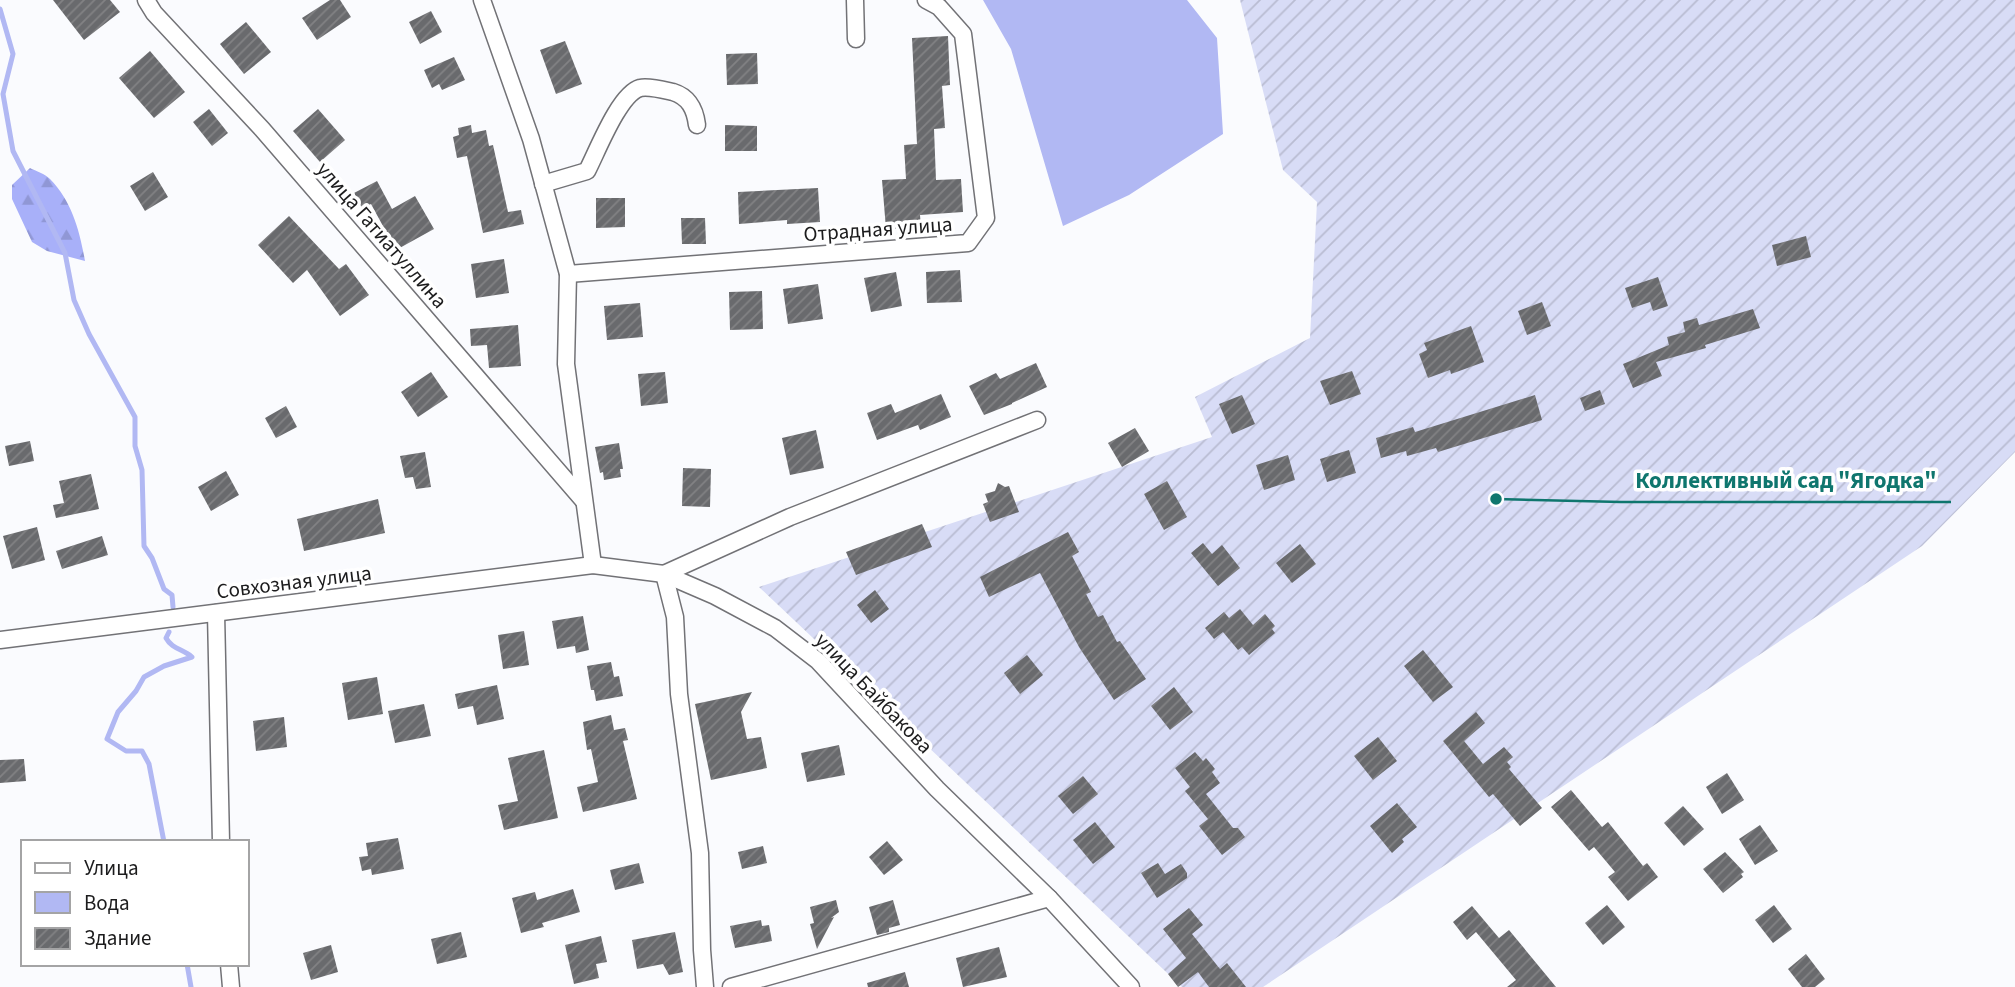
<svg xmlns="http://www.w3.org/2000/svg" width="2015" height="987" font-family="'Source Sans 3',sans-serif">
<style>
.forest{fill:url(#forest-firs)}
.garden{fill:url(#garden-furrows)}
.water{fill:#b1b8f3}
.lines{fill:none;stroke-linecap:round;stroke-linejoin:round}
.stream{stroke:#b1b8f3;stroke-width:5}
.building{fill:url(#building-hatch)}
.minor-casing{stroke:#727276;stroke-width:19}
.minor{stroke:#fff;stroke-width:16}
.labels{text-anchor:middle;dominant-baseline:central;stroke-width:7;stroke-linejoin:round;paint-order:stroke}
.street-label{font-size:21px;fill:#1c1c1d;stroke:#fff}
.leader{fill:none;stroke:#0f766e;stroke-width:2.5}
.callout-dot{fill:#0f766e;stroke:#fff;stroke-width:2.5}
.callout-label{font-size:23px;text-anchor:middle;font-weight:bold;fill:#0f766e;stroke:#fff;stroke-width:7;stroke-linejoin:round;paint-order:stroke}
</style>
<defs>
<pattern id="forest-firs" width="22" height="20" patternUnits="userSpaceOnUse" patternTransform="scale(1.75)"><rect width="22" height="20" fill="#a8b0f9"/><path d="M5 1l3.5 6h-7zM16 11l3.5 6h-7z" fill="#9097d5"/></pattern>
<pattern id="garden-furrows" width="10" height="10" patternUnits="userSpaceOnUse" patternTransform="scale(1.75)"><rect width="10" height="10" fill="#d8dcf6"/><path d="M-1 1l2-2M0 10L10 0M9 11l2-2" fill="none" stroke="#b9bcd2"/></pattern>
<pattern id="building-hatch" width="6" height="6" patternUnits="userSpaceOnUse" patternTransform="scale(1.75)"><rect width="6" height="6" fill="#696a6d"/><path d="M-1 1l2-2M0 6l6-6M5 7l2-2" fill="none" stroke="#828284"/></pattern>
</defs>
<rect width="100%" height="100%" fill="#fafbfe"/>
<!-- forest -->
<path class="forest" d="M30,168C36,171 45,174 50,179C72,201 80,232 85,261L47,251L32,242L12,199V185Z"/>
<!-- garden -->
<path class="garden" d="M1240,0H2015V452L1922,546L1263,987H1182L759,587L1212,437L1195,397L1310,338L1317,202L1283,170Z"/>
<!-- water -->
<path class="water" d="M983,0H1187L1217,38L1223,134L1129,195L1063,226L1011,49Z"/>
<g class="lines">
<!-- stream -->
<g class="stream">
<path d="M0,9L13,54L3,94L13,151L65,253L74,300L89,334L135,417V446L142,470L144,546L152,558L164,589L172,595L173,607"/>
<path d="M164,842L149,764L142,751H126L107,739L118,712L136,691L144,677L164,666L192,657C183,649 172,649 166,638L169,632"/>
<path d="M187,964L191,987"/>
</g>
</g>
<!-- building -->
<g class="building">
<path d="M53,0H110L120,12L84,40Z"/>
<path d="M330,0H340L351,17L317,40L302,18Z"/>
<path d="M431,11L442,32L420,44L409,22Z"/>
<path d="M246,22L271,52L244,74L220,44Z"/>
<path d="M948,36L950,85L942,86L945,128L934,129L936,180L961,179L963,212L920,215L921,228L886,229L882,180L906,179L904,145L917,144L912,38Z"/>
<path d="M565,41L582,84L556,94L540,50Z"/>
<path d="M150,51L185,92L154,118L119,78Z"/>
<path d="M757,53L758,84L727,85L726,54Z"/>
<path d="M454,57L465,80L442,90L439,84L432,88L424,70Z"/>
<path d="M209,109L228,133L212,146L193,122Z"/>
<path d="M318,109L345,140L320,162L293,131Z"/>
<path d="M471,125L472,133L486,130L489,146L493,145L508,212L521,210L524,224L483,233L467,156L457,158L453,137L459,135L458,128Z"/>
<path d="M725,125L757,126V151H725Z"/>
<path d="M153,172L168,197L145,211L130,186Z"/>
<path d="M377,181L392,209L415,196L434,229L396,250L371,204L362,208L354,193Z"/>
<path d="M818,188L820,222L787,224V220L739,224L738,192Z"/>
<path d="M596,198H625V227L596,228Z"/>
<path d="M289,216L339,269L346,264L369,295L340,316L307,270L293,283L258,245Z"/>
<path d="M681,218H705L706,244H682Z"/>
<path d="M1806,236L1811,257L1777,266L1772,245Z"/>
<path d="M504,259L509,293L476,298L471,264Z"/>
<path d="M960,270L962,302L927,303L926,272Z"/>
<path d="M896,272L902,306L871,312L864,278Z"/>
<path d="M1658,277L1668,306L1653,311L1650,302L1632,308L1625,288Z"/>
<path d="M818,284L823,319L788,324L783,289Z"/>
<path d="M762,291L763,329L730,330L729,292Z"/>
<path d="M1542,302L1551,326L1527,335L1518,311Z"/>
<path d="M640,303L643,337L607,340L604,306Z"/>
<path d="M1753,309L1760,328L1705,345L1706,348L1656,362L1662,376L1633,388L1623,364L1669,345L1667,337L1685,332L1683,322L1697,318L1699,325Z"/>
<path d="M518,325L521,366L489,368L487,345L471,346L470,329Z"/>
<path d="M1471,326L1484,362L1451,374L1450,370L1428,378L1419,354L1427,350L1424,343Z"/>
<path d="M1036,363L1047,387L1012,403V404L984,415L969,386L996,373L1000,379Z"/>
<path d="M1352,371L1361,394L1330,405L1320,381Z"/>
<path d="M431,372L448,397L418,417L401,392Z"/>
<path d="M665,372L668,403L641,406L638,374Z"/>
<path d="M1600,390L1605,404L1585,411L1580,398Z"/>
<path d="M941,394L951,417L920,430L918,425L877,440L867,413L891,404L895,413Z"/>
<path d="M1242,395L1255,424L1232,434L1219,404Z"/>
<path d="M1535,395L1542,420L1438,452L1436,448L1407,456L1406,451L1381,458L1376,438L1413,427L1415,432Z"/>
<path d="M286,406L297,427L276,438L265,418Z"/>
<path d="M1135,428L1149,451L1122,467L1108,443Z"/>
<path d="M816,430L824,468L790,475L782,438Z"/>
<path d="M30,441L34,461L9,466L5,446Z"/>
<path d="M619,443L623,469H620L621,477L604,480L603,472L600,473L595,447Z"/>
<path d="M1349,450L1356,473L1327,482L1320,459Z"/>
<path d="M425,452L431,487L416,489L413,477L405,478L400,456Z"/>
<path d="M1288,455L1295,480L1264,490L1256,465Z"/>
<path d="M683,468L711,469L710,507L682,506Z"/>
<path d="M226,471L239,495L211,511L198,487Z"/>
<path d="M91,474L99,509L56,518L53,505L64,503L59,481Z"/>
<path d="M1167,481L1187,517L1164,530L1144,494Z"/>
<path d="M998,483L1005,487L1009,486L1019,512L990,522L983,504L988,502L985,494L995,491Z"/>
<path d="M378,499L385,533L304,551L297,519Z"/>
<path d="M922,524L932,547L856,575L846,552Z"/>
<path d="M37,527L45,560L12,569L3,536Z"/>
<path d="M1068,532L1079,552L1072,556L1091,592L1086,594L1098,617L1103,615L1117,642L1120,641L1146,679L1114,700L1079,647L1040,573L989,597L980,577Z"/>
<path d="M102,536L108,555L62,569L56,551Z"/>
<path d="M1203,543L1212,554L1222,545L1240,568L1218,586L1191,553Z"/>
<path d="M1300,544L1316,564L1292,583L1276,563Z"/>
<path d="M875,590L889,609L871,623L857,605Z"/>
<path d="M1240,609L1253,625L1265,614L1275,626L1272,629L1275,633L1249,655L1242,647L1238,650L1223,632L1214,639L1205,628L1224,612L1229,618Z"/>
<path d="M583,616L589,650L576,653L575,646L557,649L552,621Z"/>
<path d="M524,631L529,665L503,669L498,635Z"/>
<path d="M1423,650L1453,687L1433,702L1404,666Z"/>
<path d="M1027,655L1043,675L1020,694L1004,673Z"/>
<path d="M611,662L614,677L619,676L623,696L596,701L594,690H591L587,666Z"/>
<path d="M377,677L383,714L348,720L342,683Z"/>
<path d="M497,685L504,719L477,725L473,706L458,709L455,694Z"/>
<path d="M1174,687L1193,712L1170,730L1151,706Z"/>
<path d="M752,692L741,712L747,739L761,737L767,768L711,780L695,704Z"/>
<path d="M424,704L431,736L395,743L388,711Z"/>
<path d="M1476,712L1485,723L1464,741L1483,764L1504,747L1513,757L1507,762L1511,767L1509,769L1542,808L1520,826L1493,794L1489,797L1443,741Z"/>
<path d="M611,715L614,730L625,728L628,740L623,741L637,799L583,812L577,787L598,782L591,749L587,750L583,722Z"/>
<path d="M284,717L287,747L256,751L253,721Z"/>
<path d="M1378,737L1397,761L1373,780L1354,756Z"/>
<path d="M839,745L845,775L807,782L801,753Z"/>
<path d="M544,750L558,818L504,830L498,805L518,801L508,758Z"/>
<path d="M1195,752L1203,761L1206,758L1215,769L1212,772L1220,783L1206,794L1233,828H1238L1245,837L1222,855L1199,826L1208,819L1185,791L1190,787L1175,768Z"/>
<path d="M24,759L26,781L0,783V760Z"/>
<path d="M1727,773L1744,800L1722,814L1706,787Z"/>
<path d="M1083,776L1098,794L1073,814L1058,796Z"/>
<path d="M1571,790L1602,827L1608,822L1643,866L1647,863L1658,877L1628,901L1608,877L1615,872L1594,847L1589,851L1551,807Z"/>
<path d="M1397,803L1417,827L1402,839L1404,842L1392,853L1370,826Z"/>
<path d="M1683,806L1704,829L1684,846L1664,823Z"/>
<path d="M1095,822L1115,847L1093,864L1073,840Z"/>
<path d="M1760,825L1778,851L1755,865L1739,839Z"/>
<path d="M398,838L404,869L372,875L371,869L362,871L359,857L368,856L366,843Z"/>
<path d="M887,841L903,860L884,875L869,857Z"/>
<path d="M763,846L767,863L742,869L738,852Z"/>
<path d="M1725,852L1744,872L1741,874L1743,877L1723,893L1703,869Z"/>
<path d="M639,863L644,883L615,890L610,870Z"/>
<path d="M1158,863L1165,874L1181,864L1187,873V878L1157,898L1141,873Z"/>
<path d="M573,889L580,912L542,923L544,927L521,933L512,898L535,892L537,900Z"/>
<path d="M836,900L839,912L831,918L834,917L817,949L810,924L814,923L810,907Z"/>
<path d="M893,900L900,925L889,928V932L877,935L869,907Z"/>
<path d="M1607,905L1625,927L1603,945L1585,923Z"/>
<path d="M1774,905L1792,929L1773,943L1755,920Z"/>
<path d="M1472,906L1499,938L1509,930L1556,987H1507L1516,980L1476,932L1467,940L1453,922Z"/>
<path d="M1189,908L1203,925L1192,934L1220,969L1227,963L1246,987H1209L1198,972L1178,987L1168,974L1186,958L1163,929Z"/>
<path d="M761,920L762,926L769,925L772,941L735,948L730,926Z"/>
<path d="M461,932L467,957L437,964L431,939Z"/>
<path d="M675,932L683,972L669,975L663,964L637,969L632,940Z"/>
<path d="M601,936L607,962L596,964L599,978L574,984L565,945Z"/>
<path d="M331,945L338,972L311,980L303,953Z"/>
<path d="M999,947L1007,977L963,987L956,958Z"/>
<path d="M1806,954L1825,979L1815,987H1802L1788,969Z"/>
<path d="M905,972L909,987H868L867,983Z"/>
</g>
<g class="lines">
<!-- minor casing -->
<g class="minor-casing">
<g id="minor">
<path d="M146,0L154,13L262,129L583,500"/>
<path d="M482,0L531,139L568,274L566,364L593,565"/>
<path d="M855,0L856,39"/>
<path d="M543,184L587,171C597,152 619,94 640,88C649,86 664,90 673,92C689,97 695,109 697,125"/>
<path d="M568,274L968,243L986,218L963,34L939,7L926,0"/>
<path d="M216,613L221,842"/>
<path d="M0,640L593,565L664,574L715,596L775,628L818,661L937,789L1049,898L1131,987"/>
<path d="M229,964L231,987"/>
<path d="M705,987L702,950L700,853L679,694L675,617L664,574L790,517L1037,420"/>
<path d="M731,987L1049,898"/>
</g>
</g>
<!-- minor -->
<use href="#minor" class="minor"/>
</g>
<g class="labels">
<!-- street labels -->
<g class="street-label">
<text transform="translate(878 229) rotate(-4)">Отрадная улица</text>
<text transform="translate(382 235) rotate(49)">улица Гатиатуллина</text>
<text transform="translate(294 582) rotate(-7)">Совхозная улица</text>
<text transform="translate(874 693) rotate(46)">улица Байбакова</text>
</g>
</g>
<!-- callouts -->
<path class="leader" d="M1496 499L1621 502H1951"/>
<circle class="callout-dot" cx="1496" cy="499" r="7"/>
<g class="callout-label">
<text x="1786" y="488">Коллективный сад "Ягодка"</text>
</g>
<!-- legend -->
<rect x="21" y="840" width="228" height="126" fill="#ffffff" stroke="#a4a4a5" stroke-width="2"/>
<rect x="35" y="863" width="35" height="10" fill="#ffffff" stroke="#a4a4a5" stroke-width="2"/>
<text x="84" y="875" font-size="21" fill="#1c1c1d">Улица</text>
<rect x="35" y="892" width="35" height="21" fill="#b1b8f3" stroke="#a4a4a5" stroke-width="2"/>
<text x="84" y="910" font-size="21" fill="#1c1c1d">Вода</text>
<rect x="35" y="928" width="35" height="21" fill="url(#building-hatch)" stroke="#a4a4a5" stroke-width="2"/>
<text x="84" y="945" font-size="21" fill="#1c1c1d">Здание</text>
</svg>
